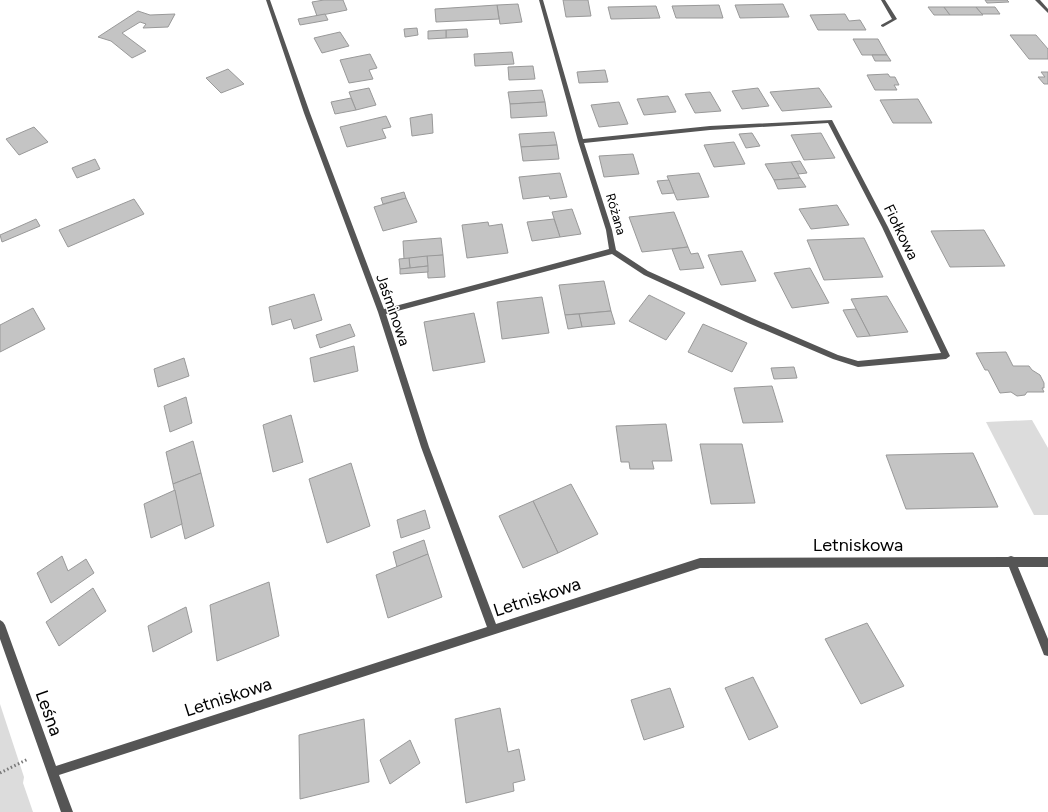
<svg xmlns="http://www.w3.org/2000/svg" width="1048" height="812" font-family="Figtree,sans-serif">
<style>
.green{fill:#dcdcdc}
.building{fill:#c4c4c4;stroke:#999}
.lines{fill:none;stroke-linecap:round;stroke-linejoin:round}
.path{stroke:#777;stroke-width:3;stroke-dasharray:1.5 2.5;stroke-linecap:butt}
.service{fill:#555;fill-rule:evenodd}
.minor{fill:#555;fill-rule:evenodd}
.labels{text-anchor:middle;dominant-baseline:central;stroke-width:3;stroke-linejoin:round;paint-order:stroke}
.far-street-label{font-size:13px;fill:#000;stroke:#fff}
.street-label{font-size:15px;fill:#000;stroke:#fff}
.near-street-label{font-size:18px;fill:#000;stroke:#fff}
</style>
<rect width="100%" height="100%" fill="#fff"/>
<!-- green -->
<g class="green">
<path d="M1032,420L1048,448V515H1034L986,422Z"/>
<path d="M0,704L24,777L23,783L33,812H0Z"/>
</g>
<!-- building -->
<g class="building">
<path d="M324,0H343L347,10L317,16L312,2Z"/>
<path d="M563,0H588L591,16L566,17Z"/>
<path d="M985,0H1007L1009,2L987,3Z"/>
<path d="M518,4L522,22L500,24L497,5Z"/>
<path d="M783,4L789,17L740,18L735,5Z"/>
<path d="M497,5L499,19L436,22L435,9Z"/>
<path d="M719,5L723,18H676L672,6Z"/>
<path d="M656,6L660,18L611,19L608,7Z"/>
<path d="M928,7H944L950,15H934Z"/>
<path d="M944,7H976L983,15H950Z"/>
<path d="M976,7H995L1000,14H982Z"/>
<path d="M138,11L150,15L175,14L168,27L143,28L146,24L140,22L122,33L146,51L132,58L111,41L98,37Z"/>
<path d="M325,14L328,20L300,25L298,19Z"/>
<path d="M845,14L849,21L860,20L866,30H818L810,15Z"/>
<path d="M417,28L418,35L405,37L404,29Z"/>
<path d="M467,29L468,37L446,38V30Z"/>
<path d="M446,30V38L428,39V31Z"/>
<path d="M340,32L349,46L322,53L314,38Z"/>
<path d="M1010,35H1036L1048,49V59H1029Z"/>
<path d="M853,39H878L887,55H862Z"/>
<path d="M512,52L514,64L475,66L474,54Z"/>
<path d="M370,54L377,68L369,70L373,79L349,83L340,60Z"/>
<path d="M872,55H887L891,61H875Z"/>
<path d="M533,66L535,79L509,80L508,67Z"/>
<path d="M228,69L244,84L221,93L206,78Z"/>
<path d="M605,70L608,82L579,83L577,72Z"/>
<path d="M1041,72H1048V84H1044L1038,77H1045Z"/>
<path d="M888,74L890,77H895L899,85H894L897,90H875L867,75Z"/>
<path d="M369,88L376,105L356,110L349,92Z"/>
<path d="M758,88L769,106L742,109L732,91Z"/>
<path d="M819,88L832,107L782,111L770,92Z"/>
<path d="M542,90L545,102L510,104L508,92Z"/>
<path d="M710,92L721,111L695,113L685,94Z"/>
<path d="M668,96L676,112L644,115L637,99Z"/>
<path d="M351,98L356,110L335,114L331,102Z"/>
<path d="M918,99L932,123H893L880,100Z"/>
<path d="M545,102L547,116L511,118L510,104Z"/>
<path d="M619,102L628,124L599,127L591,105Z"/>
<path d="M432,114L433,133L412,136L410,118Z"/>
<path d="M386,116L391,127L382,129L386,138L347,147L340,127Z"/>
<path d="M34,127L48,142L19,155L6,139Z"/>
<path d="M554,132L557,145L521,147L519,134Z"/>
<path d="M752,133L760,146L746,148L739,134Z"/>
<path d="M821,133L835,158L804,160L791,135Z"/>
<path d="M734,142L745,164L714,167L704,145Z"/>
<path d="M557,145L559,159L523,161L521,147Z"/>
<path d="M633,154L639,174L604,177L599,156Z"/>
<path d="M95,159L100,169L77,178L72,168Z"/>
<path d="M800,161L807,173L798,174L791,162Z"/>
<path d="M791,162L800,178L774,180L765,164Z"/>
<path d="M560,173L567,197L550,199L549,196L523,199L519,177Z"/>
<path d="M699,173L709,197L677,200L667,176Z"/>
<path d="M800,178L806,187L778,189L774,180Z"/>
<path d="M669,180L674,193L662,194L657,181Z"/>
<path d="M404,192L406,198L383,204L381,198Z"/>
<path d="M406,198L417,222L383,231L374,207Z"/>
<path d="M134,199L144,214L68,247L59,230Z"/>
<path d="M837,205L849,225L811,229L799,209Z"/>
<path d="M572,209L581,234L560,237L552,212Z"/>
<path d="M674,212L688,247L642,252L629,217Z"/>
<path d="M36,219L40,226L2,242L0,235Z"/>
<path d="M554,219L560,237L532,241L527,222Z"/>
<path d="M488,222L489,226L502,224L508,253L467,258L462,225Z"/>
<path d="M984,230L1005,266L950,267L931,231Z"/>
<path d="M441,238L443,255L404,259L403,241Z"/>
<path d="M864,238L883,277L824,280L807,240Z"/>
<path d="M688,247L691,254L698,253L704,268L680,270L672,249Z"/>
<path d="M742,251L756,281L721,285L708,255Z"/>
<path d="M443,255L445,277L428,278L427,256Z"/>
<path d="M427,256L428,266L410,268L409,258Z"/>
<path d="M409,258L410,268L400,269L399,259Z"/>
<path d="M428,266V272L400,274V269Z"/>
<path d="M810,268L829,303L792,308L774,273Z"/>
<path d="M604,281L611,311L565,315L559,285Z"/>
<path d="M314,294L322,320L294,329L291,319L272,325L269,307Z"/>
<path d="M649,295L685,313L666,340L629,321Z"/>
<path d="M887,296L908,332L870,336L851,299Z"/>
<path d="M542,297L549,333L502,339L497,302Z"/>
<path d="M33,308L45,329L0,352V325Z"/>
<path d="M856,309L870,336L857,337L843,310Z"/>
<path d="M611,311L615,324L582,327L579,314Z"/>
<path d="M474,313L485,362L433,371L424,322Z"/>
<path d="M579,314L582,327L568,329L565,315Z"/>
<path d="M350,324L355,336L320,348L316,335Z"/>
<path d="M703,324L747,343L732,372L688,352Z"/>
<path d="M354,346L358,371L314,382L310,358Z"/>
<path d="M1006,352L1013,366H1029L1032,370L1040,375L1044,383V388H1042L1044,392H1027L1025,395L1017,396L1011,392L1000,393L988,370H985L976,353Z"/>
<path d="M184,358L189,376L158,387L154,369Z"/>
<path d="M794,367L797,378L774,379L771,368Z"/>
<path d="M772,386L783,422L743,423L734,388Z"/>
<path d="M186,397L192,423L170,432L164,406Z"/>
<path d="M291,415L303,462L273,472L263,425Z"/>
<path d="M666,424L672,461H652L654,469H630L629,462H621L616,426Z"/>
<path d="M193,441L201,473L173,484L166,452Z"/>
<path d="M700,444H742L755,503L711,504Z"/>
<path d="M973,453L998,507L906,509L886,455Z"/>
<path d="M351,463L370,526L327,543L309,479Z"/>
<path d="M201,473L214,526L185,539L173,484Z"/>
<path d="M571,484L598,534L558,553L533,501Z"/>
<path d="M175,490L182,524L151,538L144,504Z"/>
<path d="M533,501L558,553L523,568L499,516Z"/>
<path d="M425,510L430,528L401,538L397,520Z"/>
<path d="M424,540L428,554L397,567L393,552Z"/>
<path d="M428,554L442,597L388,618L376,575Z"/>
<path d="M62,556L68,571L86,559L94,573L51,603L37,573Z"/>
<path d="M269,582L279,636L217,661L210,605Z"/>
<path d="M93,588L106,611L59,646L46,622Z"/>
<path d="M186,607L192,632L153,652L148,626Z"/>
<path d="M867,623L904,686L861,704L825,639Z"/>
<path d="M753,677L778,727L749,740L725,688Z"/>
<path d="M670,688L684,727L644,740L631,700Z"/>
<path d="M500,708L508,752L519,749L525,780L513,783L514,791L466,803L455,719Z"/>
<path d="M364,719L369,782L300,799L299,735Z"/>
<path d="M410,740L420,763L390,784L380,760Z"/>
</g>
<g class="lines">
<!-- path -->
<path class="path" d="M0,773L28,759"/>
<!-- service -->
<path class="service" d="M881,0H885L897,19L883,27L881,26V25L892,19Z"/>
<!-- minor -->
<g class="minor">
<path d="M266,0H270L310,113L384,309L609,249L606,230L578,141L539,0H543L583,139L710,126L832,120L888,227L950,356L946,359L858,367L833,359L746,322L644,275L612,254L386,314L429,447L496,624L700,558L1008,557L1011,556L1014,557H1048V567H1018L1048,639V656L1044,655L1009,567L700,568L59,775L73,812H61L0,639V620L3,622L5,625L56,766L487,627L421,447L378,312L304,113ZM828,123L882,227L941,353L858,361L838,355L752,318L648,271L616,250L612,230L584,143L710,130Z"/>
<path d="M1035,0H1040L1048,9V13Z"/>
</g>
</g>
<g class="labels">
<!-- far-street labels -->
<g class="far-street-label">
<text transform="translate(616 214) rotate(74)">Różana</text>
</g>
<!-- street labels -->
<g class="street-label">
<text transform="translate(901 232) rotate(64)">Fiołkowa</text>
<text transform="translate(393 310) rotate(71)">Jaśminowa</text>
</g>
<!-- near-street labels -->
<g class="near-street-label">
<text x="858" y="545">Letniskowa</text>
<text transform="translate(537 597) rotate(-18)">Letniskowa</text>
<text transform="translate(228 697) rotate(-18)">Letniskowa</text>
<text transform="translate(49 713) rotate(70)">Leśna</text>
</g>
</g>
</svg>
